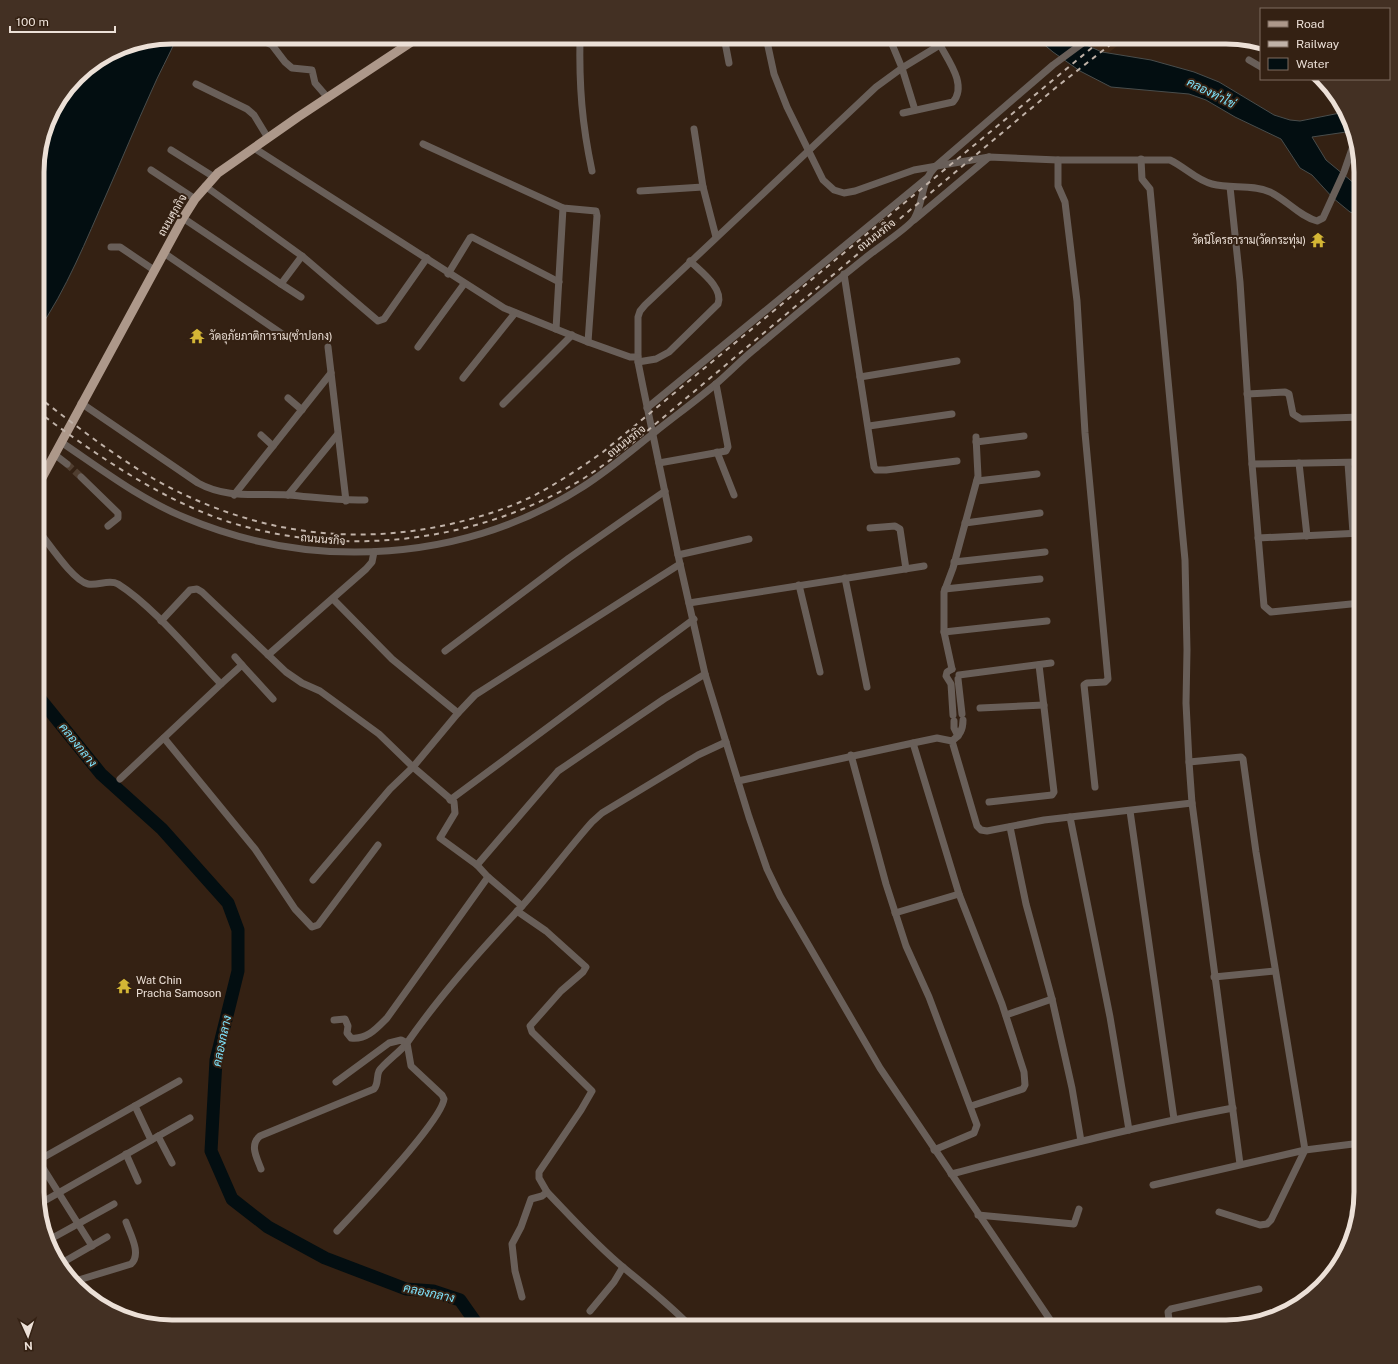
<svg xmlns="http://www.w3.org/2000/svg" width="1398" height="1364" font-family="'Public Sans',Sarabun,sans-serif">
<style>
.built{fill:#412916}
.water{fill:#030e11;stroke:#494d4c}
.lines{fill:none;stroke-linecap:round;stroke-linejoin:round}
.river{stroke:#030e11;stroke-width:13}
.minor-tunnel{stroke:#503e30;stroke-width:7;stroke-dasharray:7 3.5;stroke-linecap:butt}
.minor{stroke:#695f59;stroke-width:7}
.major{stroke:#ad988a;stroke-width:9}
.rail{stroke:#c0b2a8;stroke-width:2;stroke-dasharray:5 5;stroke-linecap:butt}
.labels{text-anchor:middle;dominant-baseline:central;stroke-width:4;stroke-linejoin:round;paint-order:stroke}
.street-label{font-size:11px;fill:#ece0d7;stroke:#342113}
.poi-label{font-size:11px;fill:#ece0d7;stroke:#342113;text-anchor:start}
.water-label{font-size:12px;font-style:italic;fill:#7fe3fc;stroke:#342113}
.rim{fill:none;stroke:#ece0d7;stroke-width:5}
</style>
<rect width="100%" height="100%" fill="#342113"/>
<!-- built -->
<path class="built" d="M1099,37H1129L1108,53L1087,46Z"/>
<!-- water -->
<g class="water">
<path d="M172,37H177C169,56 159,73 151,92C136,125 122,159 107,193C86,240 67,289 37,332V163L51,112L83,71L120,47Z"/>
<path d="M1035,37H1068L1102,52L1151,60L1194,72L1219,82L1274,115L1290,120L1300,121L1345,112L1351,120L1353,131L1312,137L1326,160L1361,189V216L1350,212L1333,198L1312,175L1300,168L1281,139L1235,117L1206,100L1189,94L1111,87L1080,71L1053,52Z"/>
</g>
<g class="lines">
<!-- river -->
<path class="river" d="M37,695L101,774L162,829L228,903L238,930V971L216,1060L211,1151L232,1199L268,1227L325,1258L406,1289L433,1291L460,1300L479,1327"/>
<!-- minor-tunnel -->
<path class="minor-tunnel" d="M67,464L81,477"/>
<!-- minor -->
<g class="minor">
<path d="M256,37L272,45L285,62L292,68L312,70L315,83L328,98"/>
<path d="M580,37C579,86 582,124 592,171"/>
<path d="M724,37L729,63"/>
<path d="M766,37L774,74L787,107L823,180L834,190L844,193L855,191L914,170L989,157L1058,160H1170C1185,167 1196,180 1212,184C1231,189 1252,184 1270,192C1287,200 1299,216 1317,221L1323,218L1344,172L1353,146L1356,144"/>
<path d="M889,37L902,68L915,110"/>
<path d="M953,37L902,68L876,87L645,305L640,311L638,317V362L643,387L678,555L705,674L749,817L767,869L780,896L880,1068L1055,1327"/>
<path d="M724,39L732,37"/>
<path d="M1249,60L1261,67"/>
<path d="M196,84L247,109L254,115L268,138"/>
<path d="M903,113L953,102C969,83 944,56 936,37"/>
<path d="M694,129L703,187L716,237"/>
<path d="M423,144L563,208L596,211L597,216L588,342"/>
<path d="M254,148L504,308L588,342L630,357H638"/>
<path d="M171,150L214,177"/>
<path d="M1141,159L1142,179L1150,189L1185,560L1187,650L1186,703L1189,762"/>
<path d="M1058,160V186L1065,202L1077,301L1085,433L1108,679L1105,682L1087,683L1084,685L1095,787"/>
<path d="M151,170L195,199"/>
<path d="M205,186L302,256L378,321L384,319L427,258"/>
<path d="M1230,187L1240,282L1252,464L1264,606L1271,612L1361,603"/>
<path d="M640,191L703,187"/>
<path d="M183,218L281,284"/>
<path d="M914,220L989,157"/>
<path d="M111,247H120L154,270"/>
<path d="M164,253L288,338"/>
<path d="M448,274L470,238L472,237L559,282"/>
<path d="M844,274L874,467L876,470H886L957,461"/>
<path d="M301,297L281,284L302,256"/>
<path d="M556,329L563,208"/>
<path d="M328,347L346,501"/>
<path d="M418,347L464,284"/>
<path d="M638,362L656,359L669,352L718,304C724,288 700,271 690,261"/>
<path d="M860,377L957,361"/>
<path d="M463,378L515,313"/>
<path d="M1247,394L1285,392L1289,394L1293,414L1301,419L1361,417"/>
<path d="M288,398L302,410"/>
<path d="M81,403L198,483C227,499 256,493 288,495C314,497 339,501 365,500"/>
<path d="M503,404L572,335"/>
<path d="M647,408L927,178"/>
<path d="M869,426L952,414"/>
<path d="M261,435L273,446"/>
<path d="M61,442C101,469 141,500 186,518C315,572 466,562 584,486C609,470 632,450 655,432C675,416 697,400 717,383C730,372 742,359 756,348C793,317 831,285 869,255C879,247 909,227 914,219C924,203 920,182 936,166L1053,65L1091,37"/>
<path d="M976,442L1024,436"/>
<path d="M717,452L734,495"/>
<path d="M54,454L67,464"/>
<path d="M659,463L726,451L728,447L716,384"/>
<path d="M1299,463L1307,536"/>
<path d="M1348,463L1353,533"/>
<path d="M1252,464L1361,462"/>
<path d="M81,477L118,513V518L108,526"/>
<path d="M977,481L1037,474"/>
<path d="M234,495L331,373"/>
<path d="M288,495L337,435"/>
<path d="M965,523L1040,513"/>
<path d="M870,528L895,526L900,529L906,569"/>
<path d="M37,529C48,542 73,581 88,584C98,586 109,579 118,584C153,606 192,654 221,684L120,779"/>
<path d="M1258,538L1361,533"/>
<path d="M678,555L749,539"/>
<path d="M954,562L1045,552"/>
<path d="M845,578L867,687"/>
<path d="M799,585L820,672"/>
<path d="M945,589L1040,579"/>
<path d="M333,599L392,659L458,713"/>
<path d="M689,603L924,566"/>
<path d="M161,621L190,590L197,589L202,592L286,672L302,683L320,691L379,734L413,767L454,802L455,813L440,838L477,865L488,877L522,906"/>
<path d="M944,632L1047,621"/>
<path d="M445,651L569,558L665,491"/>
<path d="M268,655L366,569L372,562L374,552"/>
<path d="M235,657L242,665"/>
<path d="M952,669L944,632V592L953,568L978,476L976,437"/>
<path d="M952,669L947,672L946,676L951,684L953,715"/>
<path d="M959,675L1051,663"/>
<path d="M958,679L962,714"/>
<path d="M221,684L242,665L273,699"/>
<path d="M980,708L1044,705"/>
<path d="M954,721V728L958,736"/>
<path d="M164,738L255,849L295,909L312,927L318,925L378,845"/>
<path d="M952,741C960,735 963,730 963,720"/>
<path d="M913,743L959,894L1002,1004L1024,1072L1025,1085L1023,1089L971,1106"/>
<path d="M37,745L39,743"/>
<path d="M851,755L886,884L906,946L929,997L977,1125L974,1133L934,1150"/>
<path d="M37,771H38"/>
<path d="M738,781L913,743L937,738L952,741L977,826L981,830L987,831L1044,820L1192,803L1189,762L1241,757L1243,759L1256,852L1305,1150L1271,1220L1267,1224L1260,1225L1219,1212"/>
<path d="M450,800L694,619"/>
<path d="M989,802L1052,795L1054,792L1039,665"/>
<path d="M1192,803L1240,1164"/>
<path d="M1130,811L1174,1119"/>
<path d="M1070,817L1110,1017L1129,1130"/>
<path d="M1010,827L1026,904L1052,999L1072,1088L1081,1141"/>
<path d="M477,865L558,771L664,699L705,674"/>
<path d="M313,880L390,789L413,767L458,713L475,695L680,564"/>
<path d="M517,911L546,931L586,967L583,972L561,991L530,1026L532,1032L592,1091L581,1110L539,1172V1178L547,1192L542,1196L531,1199L521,1227L512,1244L515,1271L522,1297"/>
<path d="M895,913L959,894"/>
<path d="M1214,977L1275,971"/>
<path d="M1006,1015L1052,999"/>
<path d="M334,1020L345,1019L348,1026L347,1033L351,1038C367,1040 377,1028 387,1018L488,877"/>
<path d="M135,1106L151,1140"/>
<path d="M158,1136L172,1163"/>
<path d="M126,1154L138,1181"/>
<path d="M38,1160L92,1246"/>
<path d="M37,1161L179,1081"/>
<path d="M261,1169C257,1158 249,1145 260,1136L374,1089C379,1083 376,1077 379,1071C383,1064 400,1052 407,1043L401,1040L389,1043L336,1082"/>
<path d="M951,1174C1045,1150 1138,1126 1233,1108"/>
<path d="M1153,1185L1305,1150L1361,1143"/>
<path d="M547,1192C572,1218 596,1245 624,1268C647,1287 670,1305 691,1327"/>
<path d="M39,1204L190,1118"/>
<path d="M1353,1212L1355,1224"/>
<path d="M978,1215L1074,1224L1079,1209"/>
<path d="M337,1231C356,1211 442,1120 444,1099L442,1095L411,1066L407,1043C441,994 481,950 522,906C546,879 568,849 592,822L602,813L698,755L726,742"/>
<path d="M47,1241L114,1204"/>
<path d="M60,1264L107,1237"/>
<path d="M72,1282L131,1264C142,1254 130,1234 126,1222"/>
<path d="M590,1311L614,1282L623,1267"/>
<path d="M1170,1327L1168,1312L1171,1309L1259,1289"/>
</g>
<!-- major -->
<path class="major" d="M37,487L183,218L195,199L218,173L298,117L419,37"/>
<!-- rail -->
<g class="rail">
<path d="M37,396C75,425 113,455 154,479C248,532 350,548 455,523C480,517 506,509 529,498C555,485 579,469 603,452L1105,37"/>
<path d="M37,411C95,454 159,499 229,522C345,558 476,543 581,480C602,467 621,452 640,437L1059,85L1120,37"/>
</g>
</g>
<!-- icons -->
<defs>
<g id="temple-bare" transform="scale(1.2)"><path d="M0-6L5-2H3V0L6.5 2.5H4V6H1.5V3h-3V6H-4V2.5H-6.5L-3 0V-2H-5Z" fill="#d4b635" stroke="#342113" stroke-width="2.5" paint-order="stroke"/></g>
</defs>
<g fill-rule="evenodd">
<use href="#temple-bare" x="1318" y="240"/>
<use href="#temple-bare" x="197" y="336"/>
<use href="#temple-bare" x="124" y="986"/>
</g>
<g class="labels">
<!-- street labels -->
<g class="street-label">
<text transform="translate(172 215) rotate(-60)">ถนนศุภกิจ</text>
<text transform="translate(876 235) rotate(-38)">ถนนนรกิจ</text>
<text transform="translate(626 441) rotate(-38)">ถนนนรกิจ</text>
<text transform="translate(323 539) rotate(5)">ถนนนรกิจ</text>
</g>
<!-- poi labels -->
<g class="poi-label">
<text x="1306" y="240" text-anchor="end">วัดนิโครธาราม(วัดกระทุ่ม)</text>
<text x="209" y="336">วัดอุภัยภาติการาม(ซำปอกง)</text>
<text x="136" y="980">Wat Chin<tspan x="136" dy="13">Pracha Samoson</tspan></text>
</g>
<!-- water labels -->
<g class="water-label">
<text transform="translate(1211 93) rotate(27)">คลองท่าไข่</text>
<text transform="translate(78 745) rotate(51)">คลองกลาง</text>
<text transform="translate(222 1041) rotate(-78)">คลองกลาง</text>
<text transform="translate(429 1293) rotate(12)">คลองกลาง</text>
</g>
</g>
<!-- crop -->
<path d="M0 0H1398V1364H0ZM172 44H1226A128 128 0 0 1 1354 172V1192A128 128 0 0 1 1226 1320H172A128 128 0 0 1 44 1192V172A128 128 0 0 1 172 44Z" fill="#433023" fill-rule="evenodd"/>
<path class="rim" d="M172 44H1226A128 128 0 0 1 1354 172V1192A128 128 0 0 1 1226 1320H172A128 128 0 0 1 44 1192V172A128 128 0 0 1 172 44Z"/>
<!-- legend -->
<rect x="1260" y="8" width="130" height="72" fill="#342113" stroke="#7e6d61"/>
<rect x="1268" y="21" width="20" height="6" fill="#ad988a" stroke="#7e6d61"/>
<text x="1296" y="28" font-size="12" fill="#ece0d7">Road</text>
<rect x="1268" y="41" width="20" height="6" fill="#c0b2a8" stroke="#7e6d61"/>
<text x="1296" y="48" font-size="12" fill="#ece0d7">Railway</text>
<rect x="1268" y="58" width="20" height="12" fill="#030e11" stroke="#7e6d61"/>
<text x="1296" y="68" font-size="12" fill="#ece0d7">Water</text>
<!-- north arrow -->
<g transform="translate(28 1336) rotate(177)" stroke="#342113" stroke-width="3" paint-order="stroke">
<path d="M0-3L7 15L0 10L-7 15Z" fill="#ece0d7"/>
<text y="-6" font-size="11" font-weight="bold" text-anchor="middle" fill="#ece0d7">N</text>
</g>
<!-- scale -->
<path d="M10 26v6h105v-6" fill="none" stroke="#ece0d7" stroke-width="2"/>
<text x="16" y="26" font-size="12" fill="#ece0d7" stroke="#342113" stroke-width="3" paint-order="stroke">100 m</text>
</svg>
